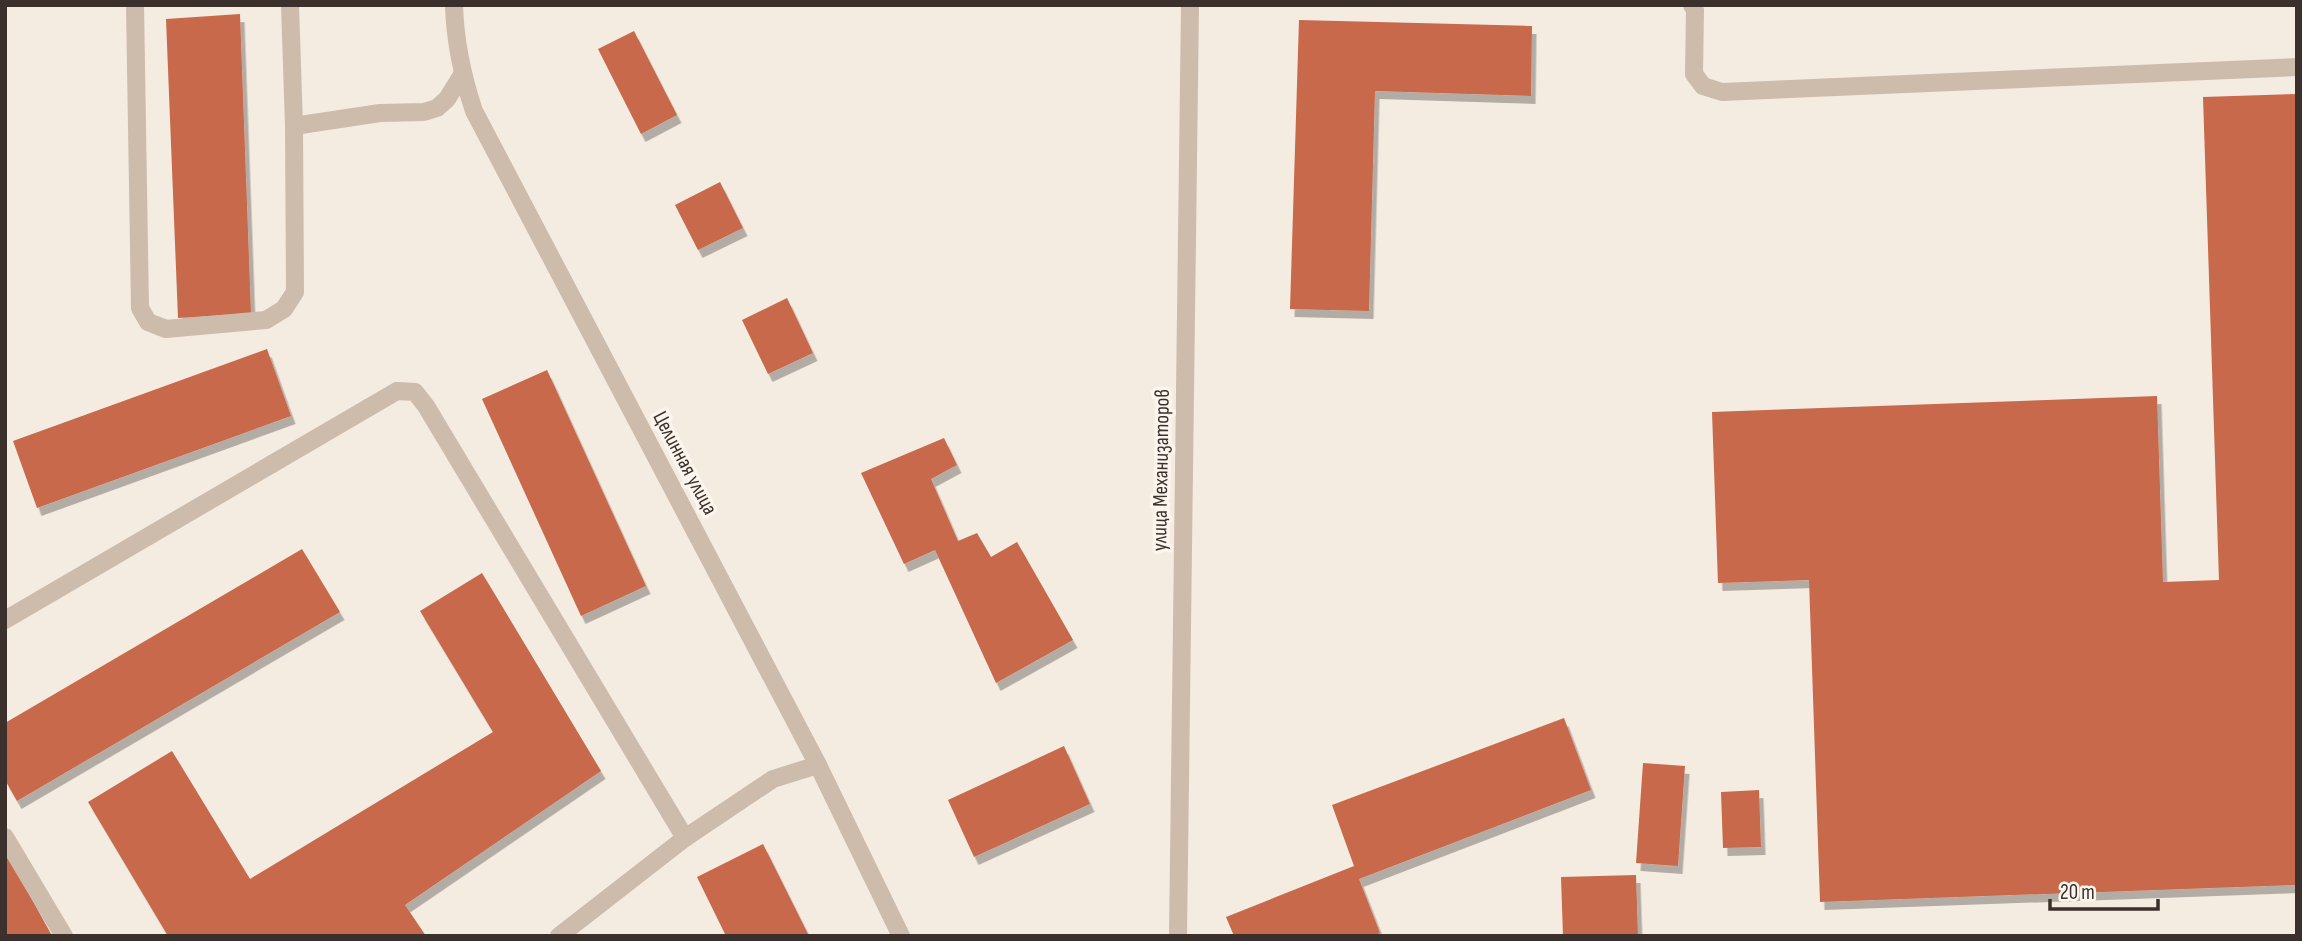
<svg xmlns="http://www.w3.org/2000/svg" width="2302" height="941" font-family="'Sofia Sans Condensed',sans-serif">
<style>
.building{fill:#c8694b;filter:url(#shadow)}
.lines{fill:none;stroke-linecap:round;stroke-linejoin:round}
.service{stroke:#cdbbac;stroke-width:18}
.minor{stroke:#cdbbac;stroke-width:18}
.tertiary{stroke:#cdbbac;stroke-width:18}
.labels{text-anchor:middle;dominant-baseline:central;stroke-width:7;stroke-linejoin:round;paint-order:stroke}
.street-label{font-size:21px;fill:#3b302b;stroke:#fbf5ee}
</style>
<defs>
<filter id="shadow"><feDropShadow dx="4.5" dy="8" stdDeviation="0" flood-color="#0004"/></filter>
</defs>
<rect width="100%" height="100%" fill="#f4ebe1"/>
<!-- building -->
<g class="building">
<path d="M240,14L251,313L178,318L166,19Z"/>
<path d="M1299,20L1532,26L1531,96L1375,91L1369,311L1290,309Z"/>
<path d="M634,31L677,115L641,134L598,49Z"/>
<path d="M2297,94V885L1820,902L1809,580L1718,583L1712,412L2157,396L2163,582L2219,580L2203,97Z"/>
<path d="M720,182L743,228L698,250L675,205Z"/>
<path d="M787,298L813,353L768,374L742,320Z"/>
<path d="M267,349L291,416L37,508L13,441Z"/>
<path d="M547,370L646,586L581,616L482,399Z"/>
<path d="M944,438L957,465L931,479L958,541L977,533L991,557L1017,542L1073,640L996,683L935,550L904,564L861,473Z"/>
<path d="M302,549L340,612L17,801L5,780V723Z"/>
<path d="M482,573L601,771L405,905L426,936H168L88,802L172,751L250,879L493,732L420,611Z"/>
<path d="M1564,718L1591,790L1359,879L1380,933L1372,936H1234L1226,917L1354,866L1332,805Z"/>
<path d="M1064,746L1090,804L974,857L948,800Z"/>
<path d="M1643,763L1685,766L1678,866L1636,863Z"/>
<path d="M1759,790L1761,847L1723,848L1721,792Z"/>
<path d="M763,844L809,936H726L697,877Z"/>
<path d="M5,850L52,936H5Z"/>
<path d="M1636,875L1638,936H1563L1561,877Z"/>
</g>
<g class="lines">
<!-- service -->
<g class="service">
<path d="M135,5L140,308L148,322L166,329L266,320L284,309L295,292L294,126L380,113L424,112L437,108L447,99L462,75"/>
<path d="M290,5L294,126"/>
<path d="M1692,5L1695,10L1694,74L1703,86L1722,92L2297,67"/>
<path d="M5,620L397,391L415,392L426,406L685,838"/>
<path d="M5,837L64,936"/>
<path d="M559,936L685,838L773,779L818,765"/>
</g>
<!-- minor -->
<path class="minor" d="M454,5C455,42 462,75 474,111L818,765L901,936"/>
<!-- tertiary -->
<path class="tertiary" d="M1178,936L1190,5"/>
</g>
<g class="labels">
<!-- street labels -->
<g class="street-label">
<text transform="translate(685 463) rotate(62)">Целинная улица</text>
<text transform="translate(1161 470) rotate(-89)">улица Механизаторов</text>
</g>
</g>
<!-- border -->
<rect width="2302" height="941" fill="none" stroke="#3b302b" stroke-width="14"/>
<!-- scale -->
<path d="M2050 899v10h108v-10" fill="none" stroke="#3b302b" stroke-width="3.5"/>
<text x="2060" y="899" font-size="21" fill="#3b302b" stroke="#fbf5ee" stroke-width="5" paint-order="stroke">20 m</text>
</svg>
